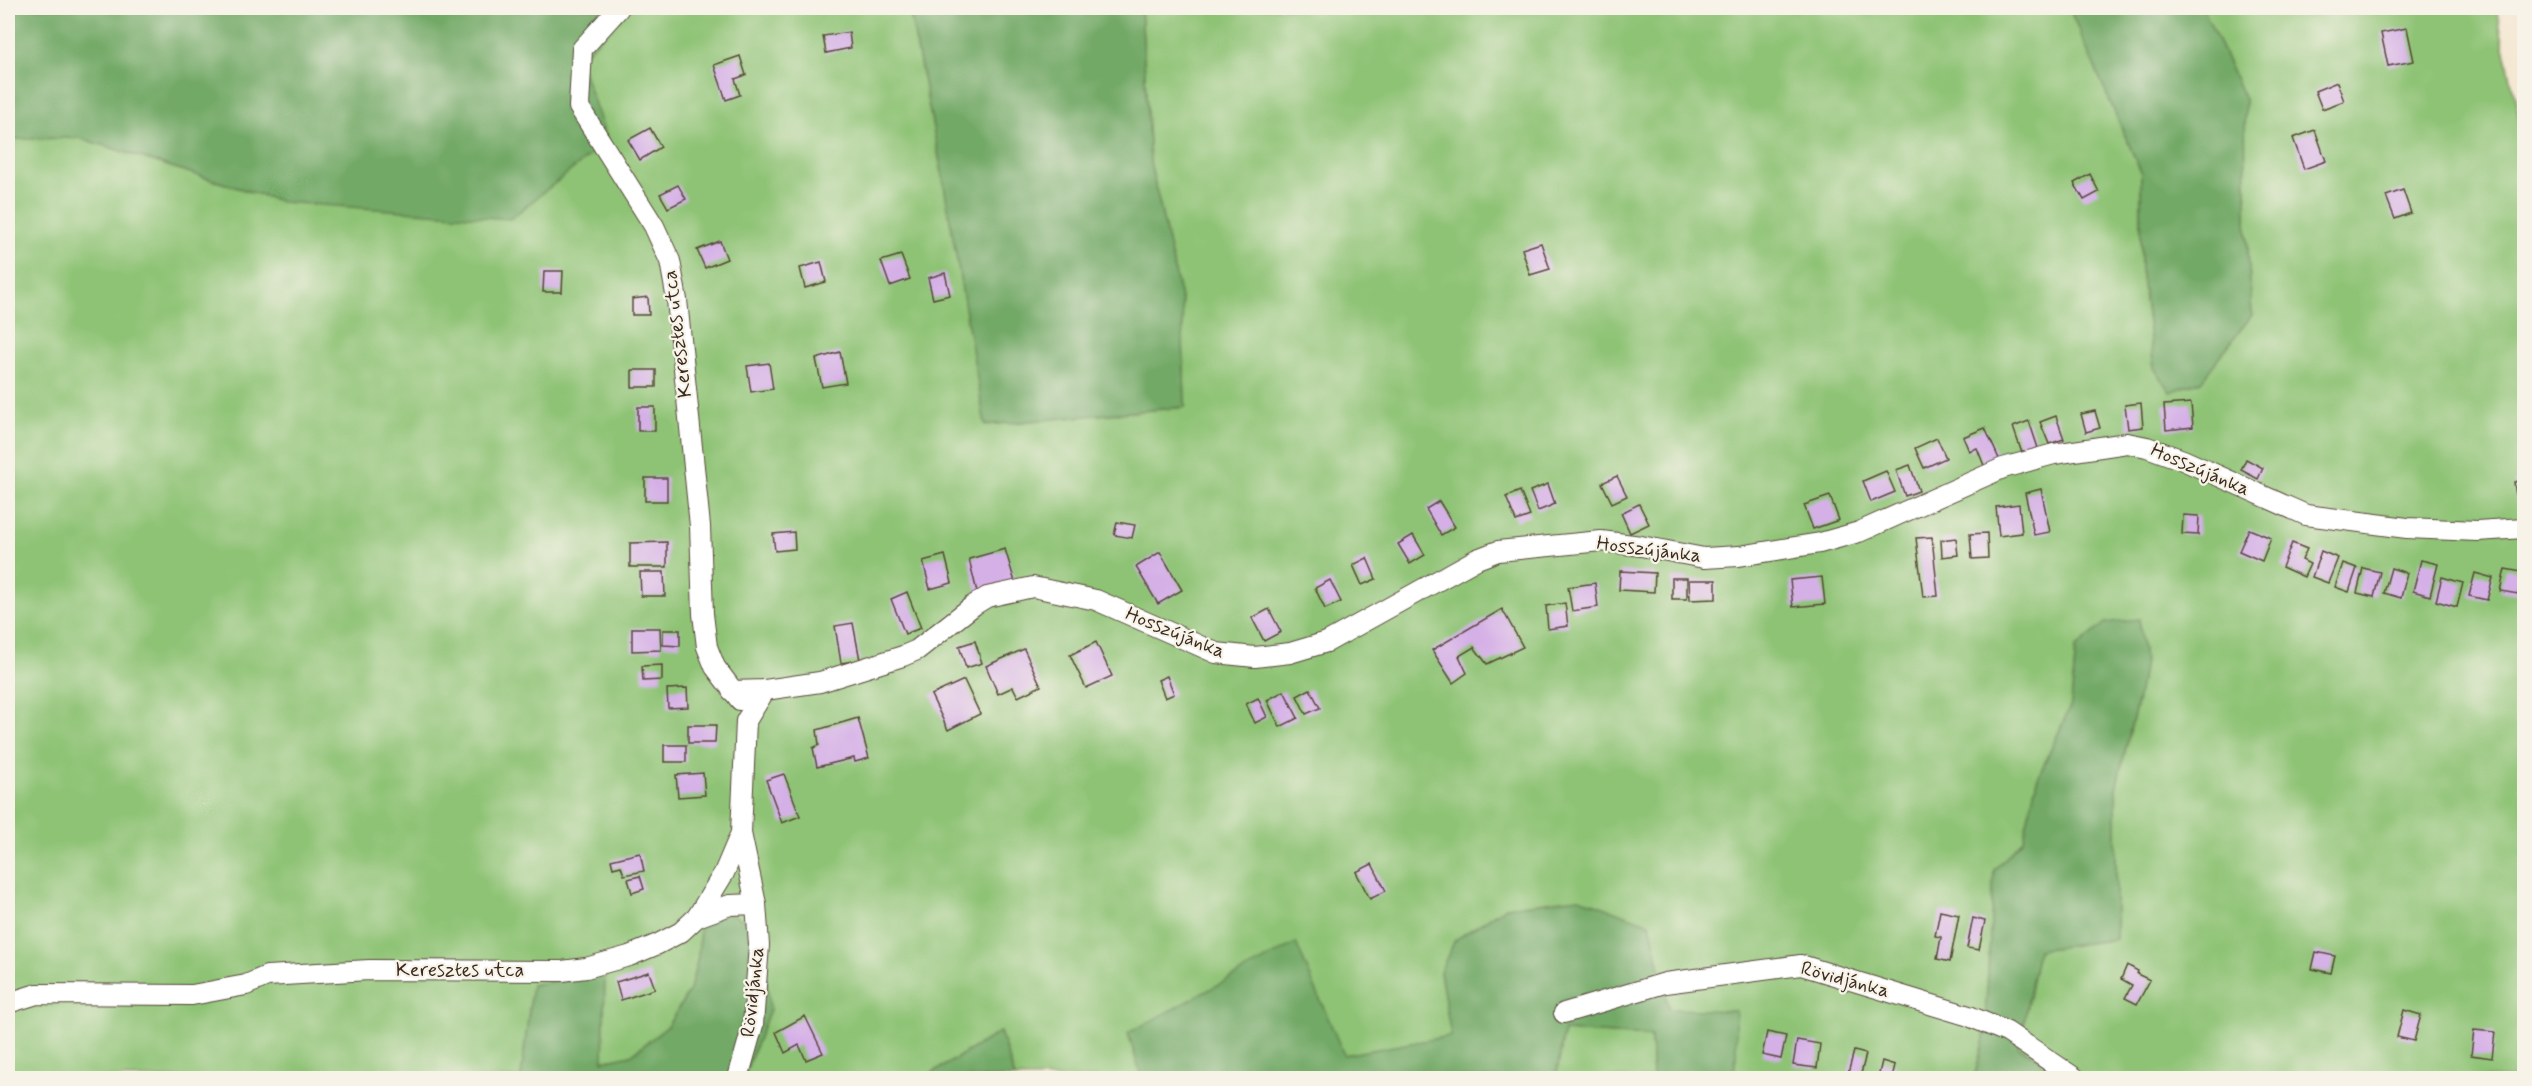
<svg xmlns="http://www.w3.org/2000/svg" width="2532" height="1086" font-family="Mynerve,sans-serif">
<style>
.green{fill:#8ec374;stroke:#647649;stroke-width:1.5}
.forest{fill:#72a966;stroke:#566a42;stroke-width:1.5}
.building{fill:#d5b0e7}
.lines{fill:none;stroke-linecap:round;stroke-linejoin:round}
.minor-casing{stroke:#574639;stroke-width:22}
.minor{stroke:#fff;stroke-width:20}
.labels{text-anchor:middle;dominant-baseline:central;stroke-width:4.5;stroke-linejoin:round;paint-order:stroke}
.street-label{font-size:20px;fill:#3b2a1e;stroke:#f7f3e8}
</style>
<rect width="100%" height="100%" fill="#f7f3e8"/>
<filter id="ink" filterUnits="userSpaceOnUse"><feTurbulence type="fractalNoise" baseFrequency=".0167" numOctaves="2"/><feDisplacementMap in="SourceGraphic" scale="12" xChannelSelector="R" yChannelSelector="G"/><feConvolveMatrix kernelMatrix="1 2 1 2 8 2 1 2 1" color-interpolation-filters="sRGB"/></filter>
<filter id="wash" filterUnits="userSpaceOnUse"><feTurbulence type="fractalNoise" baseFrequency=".008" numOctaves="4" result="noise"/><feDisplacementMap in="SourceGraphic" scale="24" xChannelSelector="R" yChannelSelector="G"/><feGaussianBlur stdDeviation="1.35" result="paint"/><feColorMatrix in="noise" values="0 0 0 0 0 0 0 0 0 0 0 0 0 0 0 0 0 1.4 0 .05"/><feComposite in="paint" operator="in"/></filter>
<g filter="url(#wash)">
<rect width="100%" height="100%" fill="#f4e8d3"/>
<!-- green -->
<g class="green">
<path d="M631,8H909L941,167L986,425L1185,407L1182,303L1150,162L1141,8H2069L2141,172V269L2154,368L2252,315L2246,220L2245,100L2203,8H2496L2524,142V1078H2074L2019,1047L2038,950L2116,939V788L2138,698L2144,660L2139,619L2076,648L2071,705L2037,780L2023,840L1994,870L1984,1039L1974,1078H1733L1736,1056L1669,1010L1650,924L1440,972L1452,1036L1344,1055L1141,1076L1135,1078H1015L1000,1032L924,1078H743L770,1009L760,927H700L698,958L690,990L667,1027L631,1055L603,1061L605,972L532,985L521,1078H8V139L80,138L283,202L578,59Z"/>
<path d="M1564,1031L1651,1036L1653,1078H1556Z"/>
</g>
<!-- forest -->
<g class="forest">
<path d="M8,8H631L579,60L608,141L510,219L283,202L80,138L8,139Z"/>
<path d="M909,8H1141L1150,162L1182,303L1185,407L985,425L941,167Z"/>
<path d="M2069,8H2203L2245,100L2246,220L2252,315L2201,381L2170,392L2154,368L2141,269V172Z"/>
<path d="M2139,619L2144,660L2138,698L2116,788V939L2038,950L2019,1047L2074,1078H1974L1984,1039L1994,870L2023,840L2037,780L2071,705L2076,648L2105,623Z"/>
<path d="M1579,898L1650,924L1669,1009L1736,1011V1056L1733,1078H1653L1651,1036L1564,1031L1556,1078H1135L1141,1076L1128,1033L1296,943L1344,1055L1451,1036L1440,972L1455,940L1506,907Z"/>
<path d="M727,913L760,927L770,1009L743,1078H521L532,985L605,972L603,1061L631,1055L667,1027L690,990L698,958L700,927Z"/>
<path d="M1000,1032L1015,1078H924Z"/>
</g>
<g id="blocks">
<!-- building -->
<g class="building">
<path d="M2407,28L2414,61L2388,66L2381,33Z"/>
<path d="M849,32L851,48L826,53L823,36Z"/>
<path d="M740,56L746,75L735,79L740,95L726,100L714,65Z"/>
<path d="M2337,82L2344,101L2322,109L2315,91Z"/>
<path d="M650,128L661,147L640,160L628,140Z"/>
<path d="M2315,130L2326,161L2304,169L2293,138Z"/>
<path d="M2090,174L2099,192L2084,200L2074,183Z"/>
<path d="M678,185L686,199L668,208L660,194Z"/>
<path d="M2403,190L2411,213L2395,219L2386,196Z"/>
<path d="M720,241L727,259L705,268L697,250Z"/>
<path d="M1541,243L1550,269L1530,275L1522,249Z"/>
<path d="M901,255L910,279L890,286L881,261Z"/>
<path d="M821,262L826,282L805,288L800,268Z"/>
<path d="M544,271H563L562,292H543Z"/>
<path d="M945,273L950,295L933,299L928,278Z"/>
<path d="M648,297L649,315H632V299Z"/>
<path d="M840,352L846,383L822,387L816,359Z"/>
<path d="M769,363L773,389L751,392L747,366Z"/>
<rect x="632" y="370" width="24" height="17"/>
<path d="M2141,403L2143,427L2128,429L2125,405Z"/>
<path d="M2191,403L2193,427L2166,430L2164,405Z"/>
<rect x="638" y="407" width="17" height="24"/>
<path d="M2095,411L2100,428L2086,432L2081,414Z"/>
<path d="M2056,416L2064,439L2049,444L2040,422Z"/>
<path d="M2029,421L2038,448L2022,453L2013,427Z"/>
<path d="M1985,428L2000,461L1985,468L1977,448L1969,451L1963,437Z"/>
<path d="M1937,438L1946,458L1924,468L1915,448Z"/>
<path d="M2246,459L2263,468L2258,479L2241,470Z"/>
<path d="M1910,465L1919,491L1905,496L1896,470Z"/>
<path d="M1886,471L1895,492L1871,502L1863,481Z"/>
<path d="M1617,476L1627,496L1612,503L1602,483Z"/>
<rect x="645" y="478" width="22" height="23"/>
<path d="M2524,480V507L2518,508L2514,482Z"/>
<path d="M1548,484L1555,504L1538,511L1530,491Z"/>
<path d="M2041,489L2050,532L2034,535L2025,493Z"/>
<path d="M1520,491L1530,516L1516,521L1506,497Z"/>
<path d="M1830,496L1839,520L1813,529L1804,505Z"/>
<path d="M1439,501L1455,527L1441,535L1426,509Z"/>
<path d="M1639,504L1649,524L1630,533L1621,513Z"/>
<path d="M2019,504L2022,533L1999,536L1996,507Z"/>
<path d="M2183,515L2199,516L2198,535L2182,534Z"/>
<path d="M1117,522L1135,525L1132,538L1114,535Z"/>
<path d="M2249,529L2271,538L2262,561L2239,551Z"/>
<path d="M794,532L795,549L775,551L773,534Z"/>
<path d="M1987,533L1988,558L1972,559L1970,534Z"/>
<path d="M1413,535L1425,555L1410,564L1398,544Z"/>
<path d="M1932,537L1938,596L1923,597L1916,538Z"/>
<path d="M1956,538L1958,555L1942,557L1941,540Z"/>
<path d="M667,542V567H630V543Z"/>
<path d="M2292,543L2307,549L2302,560L2310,564L2304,577L2282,567Z"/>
<path d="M1005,549L1015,582L977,592L969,559Z"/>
<path d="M2321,551L2338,558L2328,583L2312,577Z"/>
<path d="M1160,552L1182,590L1158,604L1136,567Z"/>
<path d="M945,555L952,583L930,589L923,561Z"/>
<path d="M1367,558L1376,579L1362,585L1353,565Z"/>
<path d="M2421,560L2438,564L2430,596L2413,591Z"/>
<path d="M2343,563L2357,568L2349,592L2335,587Z"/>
<path d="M2363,568L2380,572L2374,597L2357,593Z"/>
<path d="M2391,568L2407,573L2401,598L2384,593Z"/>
<path d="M2505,569L2522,572L2518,594L2500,591Z"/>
<path d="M1620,571L1655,573L1654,592L1619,590Z"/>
<path d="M640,572H664L665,596H641Z"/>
<path d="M2475,573L2493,578L2487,600L2469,596Z"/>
<path d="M1822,577L1825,604L1793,607L1790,580Z"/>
<path d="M2442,577L2463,583L2457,607L2436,601Z"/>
<rect x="1672" y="578" width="15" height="21"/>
<path d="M1330,580L1341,602L1325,609L1315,588Z"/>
<path d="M1689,580H1716V599L1690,600Z"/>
<path d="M1595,583L1598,607L1572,611L1568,587Z"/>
<path d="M907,592L921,628L905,634L891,599Z"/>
<path d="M1565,603L1568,626L1548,629L1546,606Z"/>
<path d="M1269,609L1281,632L1264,641L1252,618Z"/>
<path d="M1502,609L1523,647L1487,664L1474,647L1459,656L1467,673L1453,683L1432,650Z"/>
<path d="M853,623L860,660L841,663L835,626Z"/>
<path d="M632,628H660L661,650L632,651Z"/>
<path d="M663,630H680V646L663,645Z"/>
<path d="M975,641L982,663L966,668L959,646Z"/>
<path d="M1096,642L1112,676L1086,688L1070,655Z"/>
<path d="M1024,649L1041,686L1018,697L1013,687L998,694L986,666Z"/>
<path d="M662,665V680L643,681L642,666Z"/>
<path d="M1167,676L1174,694L1165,698L1158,680Z"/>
<path d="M964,680L980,714L948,730L931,695Z"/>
<path d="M687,688L688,707L668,708L667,689Z"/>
<path d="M1310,689L1320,708L1306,714L1297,696Z"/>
<path d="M1284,691L1298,718L1280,727L1267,700Z"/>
<path d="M1258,698L1267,717L1255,723L1246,704Z"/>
<path d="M858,718L869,758L855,762L854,758L817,767L813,748L819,745L817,730Z"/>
<path d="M688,725H716L715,743H688Z"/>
<rect x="664" y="745" width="22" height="17"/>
<path d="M703,773L705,795L678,797L676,775Z"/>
<path d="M784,774L800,816L782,823L766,780Z"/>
<path d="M640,853L644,871L624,875L621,866L613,868L611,860Z"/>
<path d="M1372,864L1386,891L1370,899L1356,872Z"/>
<path d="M640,876L644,889L632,893L628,879Z"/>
<path d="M1940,911L1959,915L1950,962L1937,959L1941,937L1935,936Z"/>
<path d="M1973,918L1985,921L1979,950L1967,948Z"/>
<path d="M2316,952L2335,956L2331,973L2312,969Z"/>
<path d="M2127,965L2138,971L2137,974L2150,980L2137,1004L2125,998L2132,985L2121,979Z"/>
<path d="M649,972L655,989L621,1000L616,982Z"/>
<path d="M2404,1010L2421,1015L2414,1041L2397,1037Z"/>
<path d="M805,1016L823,1053L806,1060L799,1045L785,1053L776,1032Z"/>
<path d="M2474,1030L2495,1032L2492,1058L2471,1055Z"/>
<path d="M1767,1032L1786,1036L1781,1059L1762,1055Z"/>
<path d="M1797,1040L1820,1044L1817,1068L1793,1065Z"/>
<path d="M1854,1051L1866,1054L1860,1078L1847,1077Z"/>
<path d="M1882,1061L1895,1065L1892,1078H1878Z"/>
</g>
</g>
</g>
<g filter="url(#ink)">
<use href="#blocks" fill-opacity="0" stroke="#574639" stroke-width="1.5"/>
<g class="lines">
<!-- minor casing -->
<g class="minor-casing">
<g id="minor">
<path d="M619,8L582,49L579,107L654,226L670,261L677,300L700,526L703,614L707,647L715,667L740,700"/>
<path d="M732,691L765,690L820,682L903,656L917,650L974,605L987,597L1033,587L1096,600L1216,653L1255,657L1290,653L1327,642L1477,559L1498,551L1601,541L1641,546L1704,558L1739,556L1820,543L1859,532L2003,468L2054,454L2127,443L2147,447L2183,460L2306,515L2407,528L2477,531L2524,528"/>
<path d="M741,833L756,904"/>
<path d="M697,917L730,905L756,904L759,945L753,1025L738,1078"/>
<path d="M8,1003L37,994L192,995L246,985L267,976L369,970L562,971L586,968L629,956L658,944L681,932L697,917L724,873L741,833L746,721L765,690"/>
<path d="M1564,1013L1665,983L1801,965L1969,1016L2007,1032L2075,1078"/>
</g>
</g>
<!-- minor -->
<use href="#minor" class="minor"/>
</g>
</g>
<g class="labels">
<!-- street labels -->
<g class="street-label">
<text transform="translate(678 334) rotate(-97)">Keresztes utca</text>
<text transform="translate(2200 470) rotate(23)">Hosszújánka</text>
<text transform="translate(1649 550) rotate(7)">Hosszújánka</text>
<text transform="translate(1175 633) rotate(22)">Hosszújánka</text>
<text x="460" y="970">Keresztes utca</text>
<text transform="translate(1845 980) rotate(15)">Rövidjánka</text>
<text transform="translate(753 992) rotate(-84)">Rövidjánka</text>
</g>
</g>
<!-- margin -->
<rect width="2532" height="1086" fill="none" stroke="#f7f3e8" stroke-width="30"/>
</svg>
